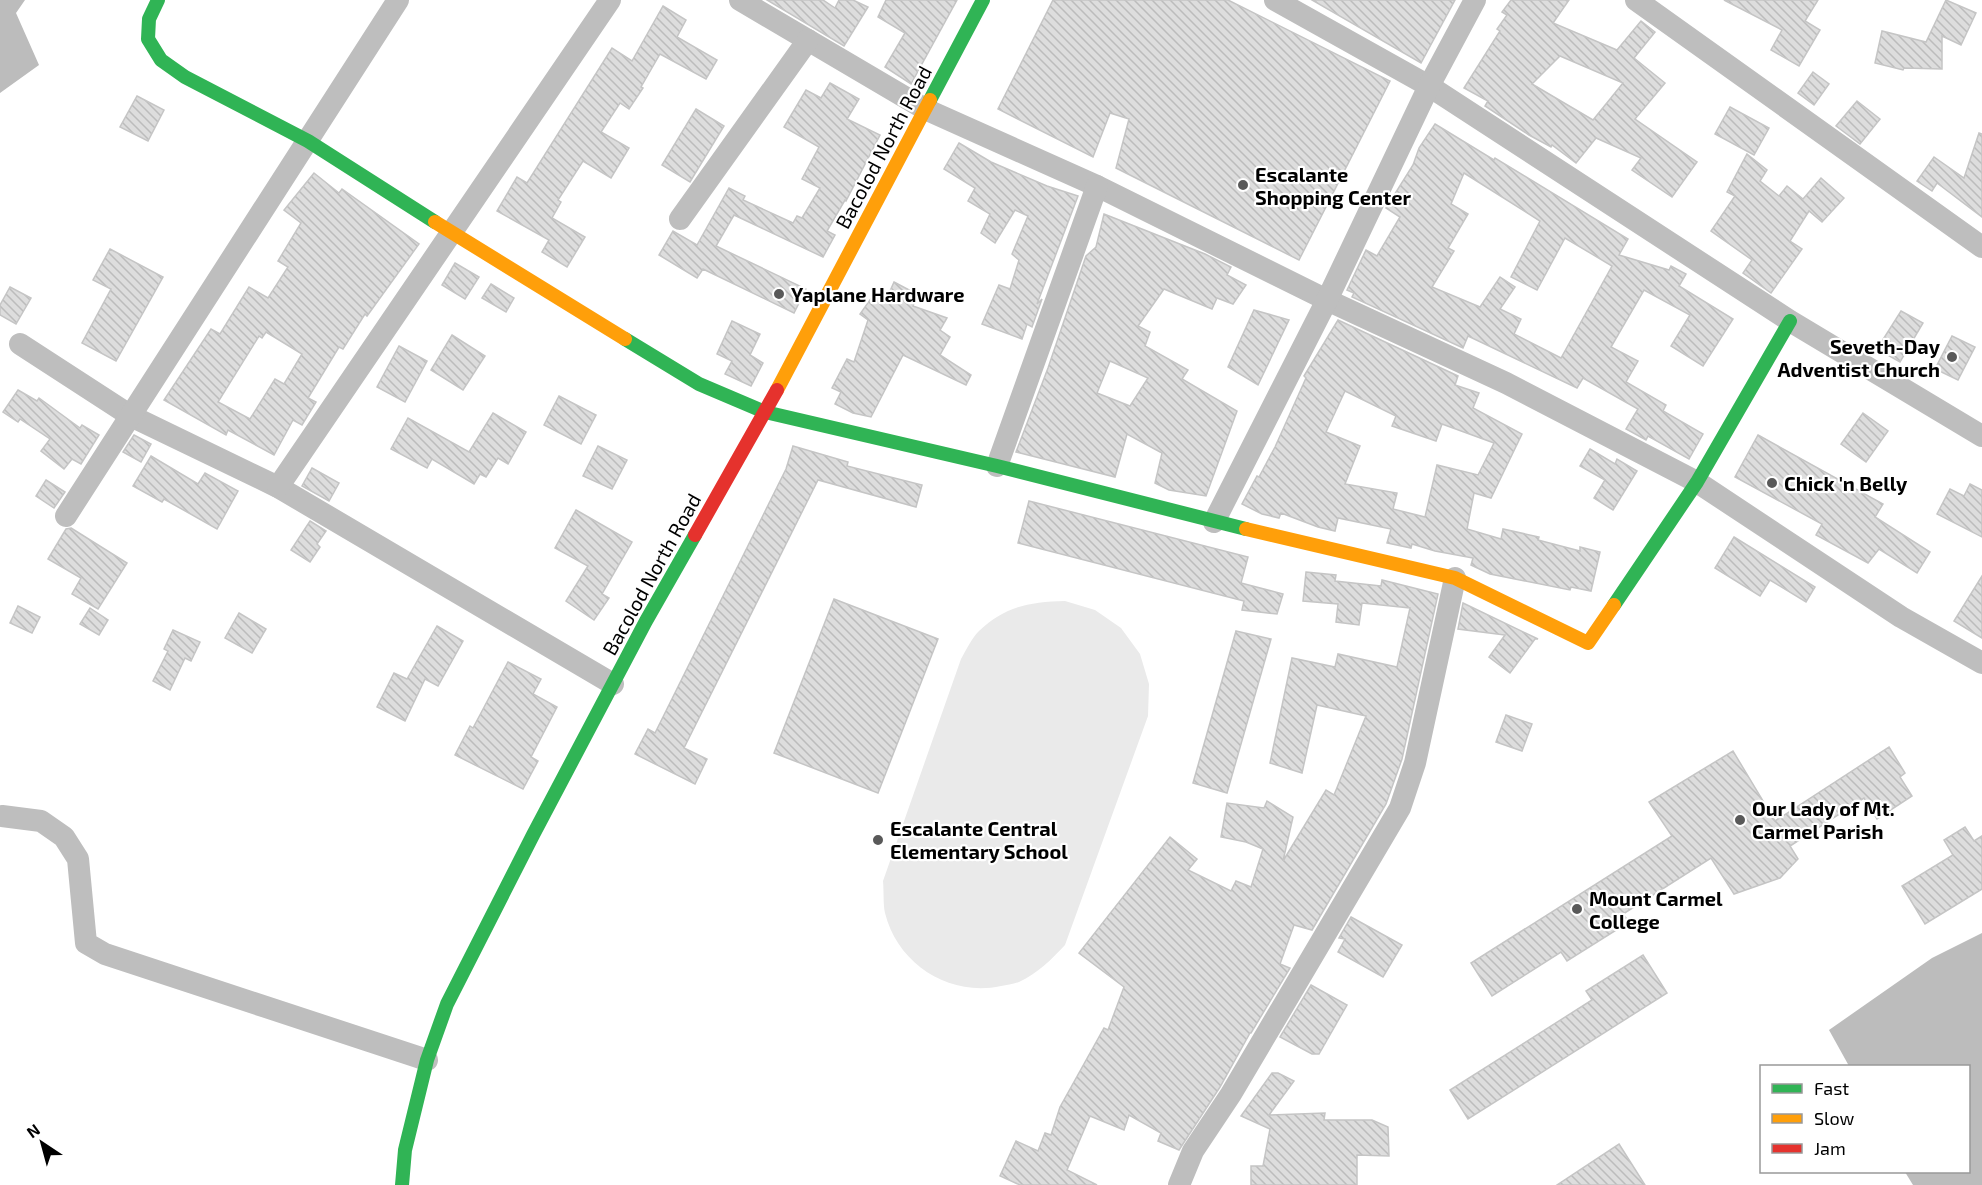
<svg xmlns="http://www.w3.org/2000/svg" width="1982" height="1185" font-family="'Exo 2',sans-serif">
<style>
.green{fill:#eaeaea}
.water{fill:#bcbcbc}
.building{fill:url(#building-back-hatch);stroke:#c5c5c5;stroke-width:1.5;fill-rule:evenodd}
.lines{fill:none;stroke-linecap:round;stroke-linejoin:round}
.street{stroke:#bebebe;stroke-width:22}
.fast{stroke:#30b455;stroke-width:14}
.slow{stroke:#ff9f0a;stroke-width:14}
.jam{stroke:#e5322d;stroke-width:14}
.poi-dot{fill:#595959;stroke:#fff;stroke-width:2}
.labels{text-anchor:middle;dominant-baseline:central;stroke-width:4.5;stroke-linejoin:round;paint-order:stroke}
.street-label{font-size:20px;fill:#000;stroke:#fff}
.poi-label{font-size:20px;font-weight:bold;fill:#000;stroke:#fff;text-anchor:start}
</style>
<defs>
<pattern id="building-back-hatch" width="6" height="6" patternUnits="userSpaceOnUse" patternTransform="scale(1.5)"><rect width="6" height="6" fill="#ddd"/><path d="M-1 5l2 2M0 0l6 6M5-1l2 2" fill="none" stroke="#bcbcbc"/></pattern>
</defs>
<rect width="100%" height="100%" fill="#fff"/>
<!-- green -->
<path class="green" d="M1065,601L1095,610L1121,628L1140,654L1149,684L1148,716L1065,945C1051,960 1038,973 1019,982C1013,984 1007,985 1001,986C950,997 898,965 885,913C883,904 884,892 883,881L961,659C966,650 972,638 979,631C1005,606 1030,602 1065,601Z"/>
<!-- water -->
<g class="water">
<path d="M0,0H25L16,13L39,65L0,93Z"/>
<path d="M1982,933V1185H1913L1905,1172H1968V1066H1849L1829,1030L1932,958Z"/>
</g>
<!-- building -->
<g class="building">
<path d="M767,0H823L835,8L839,0H853L868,7L844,46Z"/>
<path d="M886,0H957L911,84L885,67L905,33L878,17Z"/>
<path d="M1053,0H1228L1390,81L1299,260L1116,168L1129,119L1110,113L1093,157L998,109Z"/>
<path d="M1312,0H1455L1421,63Z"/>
<path d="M1511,0H1569L1553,23L1617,50L1641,21L1655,32L1634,58L1665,83L1635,119L1697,162L1672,197L1632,170L1641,158L1596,138L1576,163L1552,145L1551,147L1529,135L1485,106L1488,101L1464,88L1500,31L1497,29L1507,15L1502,12ZM1560,56L1623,83L1593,120L1532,84Z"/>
<path d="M1724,0H1818L1805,21L1820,30L1799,66L1771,50L1782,30Z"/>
<path d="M1946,0L1976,13L1961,45L1942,36V69L1904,68L1903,70L1875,63L1882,31L1926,42Z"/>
<path d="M663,6L686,20L677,37L717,60L706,79L660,54L641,87L643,88L629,109L620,103L601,132L629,148L611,178L583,161L558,200L561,202L552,218L585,237L567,267L542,252L549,240L497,211L517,177L527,183L612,48L632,61Z"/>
<path d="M1813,72L1829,84L1814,105L1798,93Z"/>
<path d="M830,83L859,99L847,119L880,135L846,201L845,200L827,231L835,235L823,257L734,215L716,246L806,289L794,313L703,269L697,278L659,255L673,231L697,245L729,188L745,196L743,200L793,223L797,216L802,218L820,188L802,179L819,147L784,127L806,90L821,98Z"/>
<path d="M137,96L164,110L148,141L120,127Z"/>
<path d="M1857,101L1880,119L1860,144L1836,126Z"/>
<path d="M1730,107L1769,128L1754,155L1715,134Z"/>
<path d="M696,109L724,126L690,182L662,165Z"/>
<path d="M1435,124L1494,160L1495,158L1628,239L1619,255L1669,270L1671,266L1686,274L1679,286L1733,319L1703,366L1671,346L1690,315L1644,290L1611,347L1638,361L1626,382L1666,405L1663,411L1703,434L1689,459L1648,436L1646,440L1626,429L1638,409L1583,378L1577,388L1468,336L1463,348L1352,297L1354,293L1347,290L1366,250L1377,256L1400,217L1386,208L1413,165L1419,148ZM1464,173L1540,221L1511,277L1537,290L1565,238L1612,266L1561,358L1514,334L1521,319L1500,309L1515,287L1500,277L1480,307L1432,287L1454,251L1448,248L1468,214L1451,204Z"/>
<path d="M1979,133L1982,134V217L1937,183L1932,191L1917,181L1934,157L1964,178Z"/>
<path d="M959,143L991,162L1047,186L1078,196L1037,304L1042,299L1032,327L1027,324L1022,339L982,324L999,285L1010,289L1019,260L1012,254L1028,216L1015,210L995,243L981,233L990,214L968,201L975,188L944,169Z"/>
<path d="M1747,154L1767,170L1760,181L1779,196L1787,186L1803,199L1821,178L1844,198L1822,222L1809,211L1790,241L1802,249L1771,293L1743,273L1752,260L1711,231L1735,196L1727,192Z"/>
<path d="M314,173L339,193L342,189L419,244L367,316L365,314L343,349L339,347L308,398L316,402L302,425L293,420L274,455L228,430L226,435L164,400L211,329L220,334L249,287L268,298L288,267L278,261L301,223L284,210ZM266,332L302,354L284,384L275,379L250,419L218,402L259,336L262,338Z"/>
<path d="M1104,214L1205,254L1231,267L1227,275L1246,285L1233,304L1217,298L1212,309L1164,289L1138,326L1150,332L1145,346L1188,370L1182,379L1237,411L1206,496L1169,490L1155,483L1162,453L1127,434L1115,477L1016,452L1048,368L1086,256L1096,247ZM1110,361L1148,378L1130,406L1097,393Z"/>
<path d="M110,249L163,277L116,361L82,343L111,289L93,280Z"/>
<path d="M455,263L479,277L465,299L442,285Z"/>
<path d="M894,282L917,294L913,306L947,318L940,330L950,337L940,355L971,375L966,385L903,355L871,417L853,413L835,404L841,392L832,388L847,359L854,362L868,320L860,314L872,297L886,300Z"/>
<path d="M491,284L514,298L506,312L482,298Z"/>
<path d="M10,287L31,298L16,324L0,315V305Z"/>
<path d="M1254,310L1289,320L1258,385L1228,367Z"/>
<path d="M1901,311L1923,323L1900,362L1877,349Z"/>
<path d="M1338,320L1458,376L1455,385L1479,393L1473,408L1522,434L1491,498L1474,493L1467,529L1501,539L1503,529L1539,537L1538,540L1580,551V547L1600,552L1591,591L1571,587L1570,590L1490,574L1471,565L1473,558L1435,551L1412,544L1411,548L1387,543L1391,529L1338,518L1335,531L1318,527L1281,513L1279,518L1262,514L1242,504L1257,476L1259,477L1275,447L1306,378L1304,376ZM1345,391L1396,416L1392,426L1436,441L1442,424L1494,443L1478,475L1437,465L1425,517L1393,509L1397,493L1345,484L1360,446L1326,432Z"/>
<path d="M732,321L760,334L750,355L763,363L751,386L725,374L732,361L717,354Z"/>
<path d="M452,335L485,356L463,390L431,370Z"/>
<path d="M1952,336L1975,347L1958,380L1935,369Z"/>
<path d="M399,346L427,361L405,402L377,387Z"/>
<path d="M18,390L37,401L39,398L80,428L82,425L99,435L81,464L72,459L64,469L41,451L50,439L20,419L18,422L3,412Z"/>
<path d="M559,396L596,415L581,444L544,425Z"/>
<path d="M493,413L526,432L508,464L498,458L486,477L480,474L474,484L432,459L427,468L391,449L408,418L469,452Z"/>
<path d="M1863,413L1888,431L1866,462L1841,444Z"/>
<path d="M134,435L151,444L141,462L123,452Z"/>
<path d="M1758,435L1883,504L1875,517L1930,552L1917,573L1879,549L1868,563L1816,535L1822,524L1735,477Z"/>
<path d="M598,446L627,460L612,489L583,476Z"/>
<path d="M793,446L848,462L847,466L922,485L916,507L818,480L684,748L707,759L695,784L635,754L648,729L655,733L786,469Z"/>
<path d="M1590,449L1615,464L1617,459L1637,471L1613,510L1594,498L1605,480L1580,466Z"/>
<path d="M151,456L198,484L205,473L238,491L217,529L164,499L162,502L133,486Z"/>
<path d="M312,468L339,483L329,501L302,486Z"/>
<path d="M46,480L65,492L54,508L36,496Z"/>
<path d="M1970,484L1982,490V537L1937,514L1950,489L1964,496Z"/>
<path d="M1029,501L1248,557L1241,583L1283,594L1277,614L1242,610L1244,601L1018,543Z"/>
<path d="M576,510L632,542L602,594L609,598L594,620L566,601L588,566L555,548Z"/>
<path d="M310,521L326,531L317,544L320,547L310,562L291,550Z"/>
<path d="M71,528L127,563L98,609L72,594L81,578L48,559L66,529Z"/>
<path d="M1734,537L1815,587L1806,602L1770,580L1760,596L1715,568Z"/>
<path d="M1306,572L1336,575L1335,581L1381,586L1382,580L1438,594L1402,759L1386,804L1312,930L1294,925L1280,964L1290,968L1251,1033H1250L1220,1087L1179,1150L1158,1141L1161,1133L1129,1115L1124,1130L1090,1116L1067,1170L1097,1185H1020L1000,1176L1016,1141L1038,1151L1045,1133L1051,1135L1060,1107L1104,1028L1108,1030L1124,987L1079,953L1170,837L1197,859L1188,870L1231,891L1236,881L1251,887L1263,849L1246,842L1221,837L1227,803L1264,808L1267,801L1293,817L1283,861L1326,790L1334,795L1366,716L1317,705L1302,773L1270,763L1292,658L1335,667L1338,654L1397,667L1410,608L1362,603L1359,625L1336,622L1338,604L1303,601Z"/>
<path d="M1982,576V638L1954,621Z"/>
<path d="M834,599L938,639L878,793L774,753Z"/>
<path d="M1463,603L1538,639H1535L1510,673L1489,657L1505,635L1458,629Z"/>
<path d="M18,606L40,617L32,633L10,623Z"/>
<path d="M90,608L108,620L99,635L80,624Z"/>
<path d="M239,613L266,629L252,653L225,638Z"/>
<path d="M437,626L463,641L438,686L425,679L405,721L377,707L394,673L407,679Z"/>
<path d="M173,630L200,642L191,661L185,658L170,690L153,681L168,651L164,649Z"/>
<path d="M1236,631L1271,639L1227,793L1193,783Z"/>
<path d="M508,662L541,679L533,694L557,707L531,757L538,761L523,789L455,755L470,726L473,728Z"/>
<path d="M1506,715L1532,724L1522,751L1496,742Z"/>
<path d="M1889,747L1905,773L1900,777L1912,796L1877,819L1864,798L1790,846L1798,859L1780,878L1734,894L1711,858L1623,914L1629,922L1567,961L1561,952L1492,996L1471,963L1672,836L1649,802L1733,751L1775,821Z"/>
<path d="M1965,827L1974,841L1982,836V889L1925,924L1902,886L1953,855L1944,840Z"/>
<path d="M1351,917L1402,945L1383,977L1338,952L1345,939L1339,938Z"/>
<path d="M1643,955L1667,993L1468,1119L1450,1090L1592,1000L1586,991Z"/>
<path d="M1311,985L1347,1005L1319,1054H1312L1280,1037Z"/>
<path d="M1272,1073H1278L1294,1081L1269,1115L1325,1113L1324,1120H1372L1388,1127L1389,1156L1357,1155V1185H1251V1166H1263L1270,1129L1241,1116Z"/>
<path d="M1619,1144L1645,1185H1557Z"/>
</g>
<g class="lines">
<!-- street -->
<g class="street">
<path d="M740,0L925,109L1097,186L1327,300L1506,383L1697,482L1901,617L1982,663"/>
<path d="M1275,0L1429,86L1790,321L1982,436"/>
<path d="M1636,0L1982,247"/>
<path d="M680,219L808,40"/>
<path d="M20,344L131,416L278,487L613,684"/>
<path d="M997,466L1097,186"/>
<path d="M278,487L610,0"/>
<path d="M66,516L398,0"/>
<path d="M1214,522L1327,300L1429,86L1475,0"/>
<path d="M2,816L41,821L64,837L78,859L86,943L105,954L427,1060"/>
<path d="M1179,1185L1193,1151L1231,1094L1400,808L1415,763L1455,578"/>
</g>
<!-- fast -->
<g class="fast">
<path d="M158,0L149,19L148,39L161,60L185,77L308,141L435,222"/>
<path d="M930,100L983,0"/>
<path d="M625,339L699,384L765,412L997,466L1246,529"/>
<path d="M1614,605L1697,482L1790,321"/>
<path d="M402,1185L405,1150L427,1060L447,1004L533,835L646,621L695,535"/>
</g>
<!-- slow -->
<g class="slow">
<path d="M435,222L625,339"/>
<path d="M777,390L930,100"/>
<path d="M1246,529L1455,578L1588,643L1614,605"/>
</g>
<!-- jam -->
<path class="jam" d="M695,535L777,390"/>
</g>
<!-- markers -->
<g class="poi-dot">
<circle cx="1243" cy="185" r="6"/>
<circle cx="779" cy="294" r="6"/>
<circle cx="1952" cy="357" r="6"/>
<circle cx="1772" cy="483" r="6"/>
<circle cx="1740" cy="820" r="6"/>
<circle cx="878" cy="840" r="6"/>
<circle cx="1577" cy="909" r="6"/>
</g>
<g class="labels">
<!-- street labels -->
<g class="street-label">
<text transform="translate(883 147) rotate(-62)">Bacolod North Road</text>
<text transform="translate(651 574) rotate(-61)">Bacolod North Road</text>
</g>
<!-- poi labels -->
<g class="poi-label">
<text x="1255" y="174">Escalante<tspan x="1255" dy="23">Shopping Center</tspan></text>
<text x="791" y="294">Yaplane Hardware</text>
<text x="1940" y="346" text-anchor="end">Seveth-Day<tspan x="1940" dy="23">Adventist Church</tspan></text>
<text x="1784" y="483">Chick 'n Belly</text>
<text x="1752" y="808">Our Lady of Mt.<tspan x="1752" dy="23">Carmel Parish</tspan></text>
<text x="890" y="828">Escalante Central<tspan x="890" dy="23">Elementary School</tspan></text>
<text x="1589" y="898">Mount Carmel<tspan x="1589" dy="23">College</tspan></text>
</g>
</g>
<!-- legend -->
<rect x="1760" y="1065" width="210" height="108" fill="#ffffff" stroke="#999999" stroke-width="1.5"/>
<rect x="1772" y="1084" width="30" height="9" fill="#30b455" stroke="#999999" stroke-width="1.5"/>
<text x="1814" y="1095" font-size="18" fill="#000000">Fast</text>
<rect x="1772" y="1114" width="30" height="9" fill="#ff9f0a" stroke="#999999" stroke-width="1.5"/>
<text x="1814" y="1125" font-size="18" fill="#000000">Slow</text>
<rect x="1772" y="1144" width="30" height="9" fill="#e5322d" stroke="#999999" stroke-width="1.5"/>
<text x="1814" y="1155" font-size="18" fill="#000000">Jam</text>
<!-- north arrow -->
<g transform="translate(42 1143) rotate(324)" stroke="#ffffff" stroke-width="4.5" paint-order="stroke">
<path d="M0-4.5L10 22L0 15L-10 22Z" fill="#000000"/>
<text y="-9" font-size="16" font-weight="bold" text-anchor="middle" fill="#000000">N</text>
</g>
</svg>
